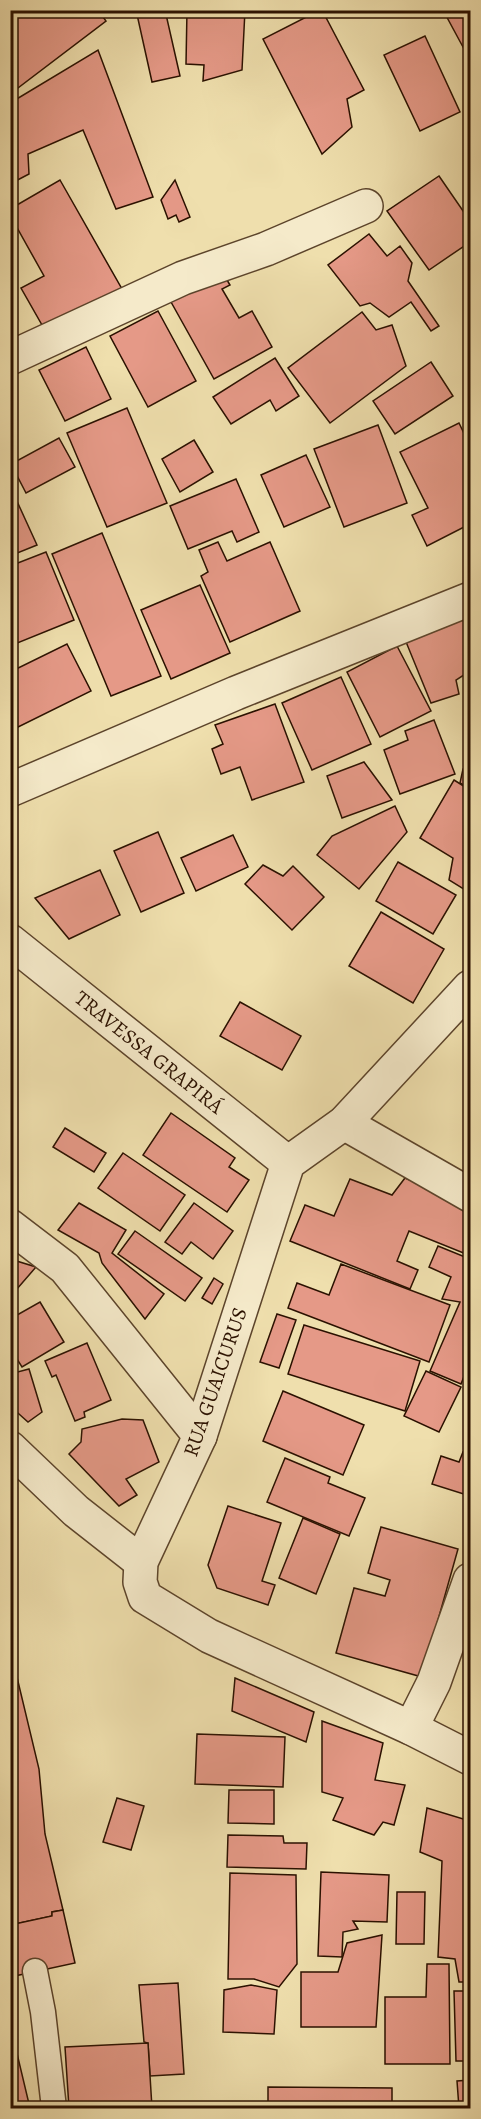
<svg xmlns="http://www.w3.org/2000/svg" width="481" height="2119" font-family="Alegreya,serif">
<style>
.building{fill:#e59987;stroke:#2b1100;stroke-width:1.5}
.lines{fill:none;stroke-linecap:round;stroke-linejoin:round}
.lane-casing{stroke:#5c442b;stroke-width:27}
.street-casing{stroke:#5c442b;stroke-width:36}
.lane{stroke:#f5eaca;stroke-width:24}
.street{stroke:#f5eaca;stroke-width:33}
.labels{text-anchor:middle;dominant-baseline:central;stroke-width:4.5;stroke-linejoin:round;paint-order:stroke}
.street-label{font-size:21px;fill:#2b1100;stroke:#f5eaca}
</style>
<rect width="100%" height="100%" fill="#efdfad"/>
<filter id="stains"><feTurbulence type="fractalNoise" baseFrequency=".00333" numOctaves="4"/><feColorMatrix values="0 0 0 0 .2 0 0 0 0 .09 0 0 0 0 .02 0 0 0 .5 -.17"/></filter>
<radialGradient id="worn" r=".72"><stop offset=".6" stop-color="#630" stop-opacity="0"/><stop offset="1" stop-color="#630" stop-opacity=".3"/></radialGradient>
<!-- building -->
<g class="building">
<path d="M10,10H98L106,21L10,94Z"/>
<path d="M136,10H165L180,76L152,82Z"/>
<path d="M187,10H245L242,70L203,81L204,65L186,64Z"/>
<path d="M320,10H322L364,90L347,99L352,127L322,154L263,39Z"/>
<path d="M443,10H470V60Z"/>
<path d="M425,36L460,112L420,131L384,55Z"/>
<path d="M98,50L153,197L116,209L83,130L28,154L29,174L10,184V103Z"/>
<path d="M439,176L470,221V242L429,270L387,211Z"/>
<path d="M60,180L122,289L46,332L21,288L44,276L10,215V209Z"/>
<path d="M175,180L190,217L179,222L176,215L168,219L161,200Z"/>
<path d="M369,234L387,256L400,246L412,263L408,281L439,326L431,331L411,302L389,317L370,303L360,306L328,265Z"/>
<path d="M224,275L230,285L222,289L239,318L252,311L272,347L214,379L166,293Z"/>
<path d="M158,311L196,381L148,407L110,336Z"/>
<path d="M362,312L376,330L392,325L406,366L330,423L288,368Z"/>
<path d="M86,347L111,399L65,421L39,370Z"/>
<path d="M275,358L299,396L276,411L270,400L231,424L213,397Z"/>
<path d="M431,362L453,396L395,434L373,401Z"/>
<path d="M127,408L167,503L107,527L67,433Z"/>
<path d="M459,423L470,446V524L427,546L412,515L428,508L400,452Z"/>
<path d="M378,425L407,503L344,527L314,449Z"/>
<path d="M59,438L75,467L26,493L11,464Z"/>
<path d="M194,440L213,472L180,492L162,459Z"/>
<path d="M306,455L330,507L284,527L261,475Z"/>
<path d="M236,479L259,532L237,542L232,531L188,549L170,506Z"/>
<path d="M10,486L37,545L10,556Z"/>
<path d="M102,533L161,676L111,696L52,554Z"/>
<path d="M218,542L227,561L270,542L300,611L230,642L201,576L208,572L199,550Z"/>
<path d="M46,552L74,620L10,646V566Z"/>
<path d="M200,585L230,653L171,679L141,610Z"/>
<path d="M470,606V671L456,680L459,694L431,703L404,637Z"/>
<path d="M67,644L91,691L10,731V672Z"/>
<path d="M397,646L431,711L380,737L347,672Z"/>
<path d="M341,677L371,744L312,770L282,703Z"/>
<path d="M275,704L304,782L252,800L240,767L221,774L212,749L223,744L215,725Z"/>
<path d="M434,720L455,774L400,794L384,750L408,740L405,731Z"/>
<path d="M364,762L392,800L342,818L327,776Z"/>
<path d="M470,765V789L460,783L463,769Z"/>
<path d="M454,780L470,790V893L449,880L453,858L420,838Z"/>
<path d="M395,806L407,832L359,889L317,855L332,836Z"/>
<path d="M158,832L184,893L141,912L114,851Z"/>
<path d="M233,835L248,867L196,891L181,858Z"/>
<path d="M398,862L456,895L433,934L376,901Z"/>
<path d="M263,865L283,876L293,866L324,897L292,930L245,884Z"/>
<path d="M100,870L120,915L69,939L35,898Z"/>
<path d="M381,912L444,949L413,1003L349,966Z"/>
<path d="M240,1002L301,1036L282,1070L220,1036Z"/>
<path d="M10,1101H14L15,1150H10Z"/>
<path d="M171,1113L235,1158L229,1167L249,1180L227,1212L143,1155Z"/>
<path d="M65,1128L106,1153L94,1172L53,1147Z"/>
<path d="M123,1153L185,1195L160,1231L98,1188Z"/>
<path d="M405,1178L470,1203V1242L466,1254L409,1231L397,1261L418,1270L410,1289L290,1241L305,1205L334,1216L350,1179L392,1195Z"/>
<path d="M79,1203L126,1230L112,1253L164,1294L145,1319L102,1263L99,1253L58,1230Z"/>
<path d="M194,1203L233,1231L213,1259L191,1242L182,1254L165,1242Z"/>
<path d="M135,1231L202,1278L185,1301L118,1254Z"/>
<path d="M438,1246L470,1259V1361L461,1384L430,1371L460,1302L442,1299L451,1277L429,1267Z"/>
<path d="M10,1259L36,1267L10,1297Z"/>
<path d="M341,1264L450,1305L429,1362L288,1308L297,1283L329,1295Z"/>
<path d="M214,1278L223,1284L212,1304L202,1298Z"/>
<path d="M40,1302L64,1342L22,1367L10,1348V1319Z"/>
<path d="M277,1314L296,1320L279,1368L260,1362Z"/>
<path d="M304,1325L420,1361L405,1411L288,1374Z"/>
<path d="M87,1343L111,1400L84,1412L85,1417L75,1421L56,1375L52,1377L45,1361Z"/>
<path d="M10,1368L14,1373L29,1369L42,1412L28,1422L10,1406Z"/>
<path d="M426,1371L461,1387L439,1432L404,1416Z"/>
<path d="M283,1391L364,1425L343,1475L263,1441Z"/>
<path d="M122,1419L143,1420L159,1462L126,1479L137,1495L119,1506L69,1454L81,1442L82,1429Z"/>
<path d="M463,1452L470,1454V1496L432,1484L441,1456L459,1462Z"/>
<path d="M285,1458L330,1477L328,1483L365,1498L349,1536L267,1502Z"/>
<path d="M228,1506L281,1523L262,1581L275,1585L268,1605L217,1588L208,1565Z"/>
<path d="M303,1518L340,1534L316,1594L279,1578Z"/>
<path d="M381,1527L458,1549L422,1677L336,1653L354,1588L385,1596L390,1580L368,1573Z"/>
<path d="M10,1648L39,1769L45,1834L63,1910L52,1912V1916L10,1925Z"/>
<path d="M235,1678L314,1712L306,1742L232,1711Z"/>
<path d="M322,1721L383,1743L375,1780L405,1785L394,1825L383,1822L374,1835L333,1820L343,1798L322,1792Z"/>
<path d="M197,1734L285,1737L283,1787L195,1784Z"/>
<path d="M229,1790H274V1824L228,1823Z"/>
<path d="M117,1798L144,1806L131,1850L103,1842Z"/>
<path d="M427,1808L470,1821V1982H459L455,1959L438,1957L442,1861L420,1852Z"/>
<path d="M228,1835L283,1836L284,1843H307L306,1869L227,1867Z"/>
<path d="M321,1872L389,1875L387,1922L353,1921L358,1929L343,1932L342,1957L318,1956Z"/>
<path d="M230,1873L296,1875L297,1964L279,1987L254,1979H228Z"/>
<path d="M397,1892H425L424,1944H396Z"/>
<path d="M63,1910L75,1963L10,1977V1925L52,1916V1912Z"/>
<path d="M382,1935L376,2027H301V1972H338L347,1943Z"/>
<path d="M427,1964H449L450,2064H385V1997H426Z"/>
<path d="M178,1983L184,2074L150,2076L148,2043L144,2042L139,1985Z"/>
<path d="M251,1985L277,1990L274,2034L223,2032L224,1990Z"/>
<path d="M454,1991H470V2061H456Z"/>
<path d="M10,2024L30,2108H10Z"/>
<path d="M148,2043L152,2108H69L65,2047Z"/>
<path d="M470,2080V2108H459L457,2081Z"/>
<path d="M268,2087L392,2088V2108H268Z"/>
</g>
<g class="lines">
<!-- lane casing -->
<g class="lane-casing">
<path id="lane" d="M35,1971L43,2012L54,2108"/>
</g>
<!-- street casing -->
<g class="street-casing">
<g id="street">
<path d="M10,358L183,278L266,249L366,206"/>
<path d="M10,790L236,693L470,599"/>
<path id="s1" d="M10,941L288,1163"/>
<path d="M470,987L344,1123L288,1163L200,1436L141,1562L140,1582L145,1597L209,1636L411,1728L470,1758"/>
<path d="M344,1123L470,1195"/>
<path d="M10,1226L65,1268L200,1436"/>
<path d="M10,1448L76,1511L141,1562"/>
<path d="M411,1728L434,1682L470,1580"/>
</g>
</g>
<!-- lane -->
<use href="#lane" class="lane"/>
<!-- street -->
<use href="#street" class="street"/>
</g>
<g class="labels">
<!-- street labels -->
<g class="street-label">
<text stroke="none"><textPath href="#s1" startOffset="178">TRAVESSA GRAPIRÁ</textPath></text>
<text transform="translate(215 1382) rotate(-71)">RUA GUAICURUS</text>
</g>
</g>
<!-- margin -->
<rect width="481" height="2119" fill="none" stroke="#efdfad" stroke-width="36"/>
<rect x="12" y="12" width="457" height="2095" fill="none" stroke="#2b1100" stroke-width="3"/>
<rect x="18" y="18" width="445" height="2083" fill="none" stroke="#2b1100" stroke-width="1.5"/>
<rect width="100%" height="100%" filter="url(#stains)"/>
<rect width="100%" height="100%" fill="url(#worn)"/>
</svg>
